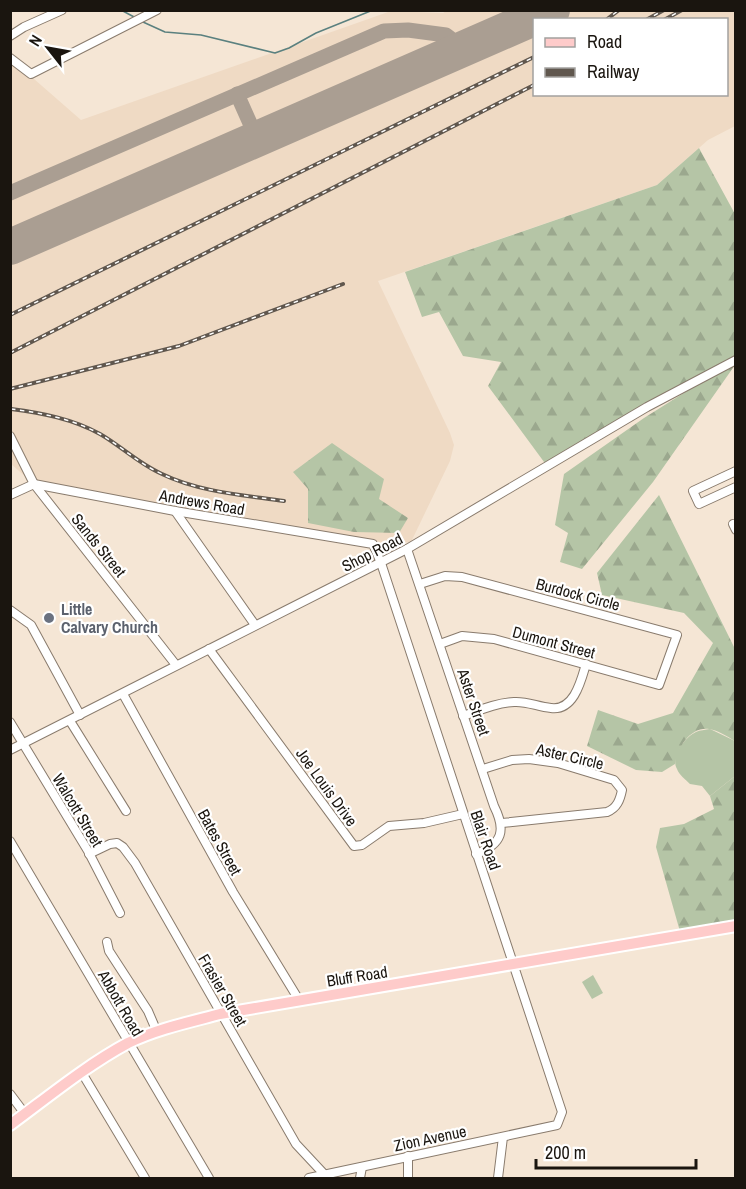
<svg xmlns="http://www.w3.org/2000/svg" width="746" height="1189" font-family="'Archivo Narrow',sans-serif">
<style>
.built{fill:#efdac4;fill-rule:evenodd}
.grass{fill:#b5c5a6}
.forest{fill:url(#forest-firs)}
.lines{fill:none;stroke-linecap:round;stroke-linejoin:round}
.stream{stroke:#5a807f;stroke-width:1.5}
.taxiway{stroke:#aa9e92;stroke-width:15}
.runway{stroke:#aa9e92;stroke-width:36}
.minor-casing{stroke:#897b6d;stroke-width:10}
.major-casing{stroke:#fff;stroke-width:14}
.minor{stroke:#fff;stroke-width:8}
.major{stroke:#fecbca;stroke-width:10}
.rail-casing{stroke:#60574e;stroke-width:4}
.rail{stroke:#fff;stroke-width:1.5;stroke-dasharray:4.5;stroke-linecap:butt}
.worship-dot{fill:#6b7280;stroke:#fff;stroke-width:2}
.labels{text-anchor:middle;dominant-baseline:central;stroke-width:4.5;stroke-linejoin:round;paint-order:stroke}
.street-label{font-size:16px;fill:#1a150f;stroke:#fff}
.worship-label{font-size:16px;font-weight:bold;fill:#5b616d;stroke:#fff;text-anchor:start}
</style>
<defs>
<pattern id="forest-firs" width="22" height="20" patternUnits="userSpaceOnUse" patternTransform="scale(1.5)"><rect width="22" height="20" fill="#b5c5a6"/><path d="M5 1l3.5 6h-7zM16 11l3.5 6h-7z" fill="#9ba88e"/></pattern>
</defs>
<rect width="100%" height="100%" fill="#f5e6d5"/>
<!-- built -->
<path class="built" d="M448,10L735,11V126L708,140L657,185L378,281L450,433L454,445L450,461L411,542L373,544L34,484L11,464L10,58L81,120L391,11L443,13ZM534,20H726V94H534Z"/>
<!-- grass -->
<g class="grass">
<path d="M710,729L735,741V776L710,796L702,786L690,784C686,780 679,775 677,769C670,757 685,737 696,732C700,730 705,730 710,729Z"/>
<path d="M593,975L603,993L592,999L582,982Z"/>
</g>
<!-- forest -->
<g class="forest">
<path d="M699,148L735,214V365L653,482L582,569L560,562L568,533L555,525L564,474L644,418L730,364L547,466L488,386L501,362L463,356L439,312L422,317L405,272L657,185Z"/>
<path d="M332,443L384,479L379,499L408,518L399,533L354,532L308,523V489L293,472Z"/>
<path d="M659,495L735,649V741C728,737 718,730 709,729C690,727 678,747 675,764L662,772L636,770L587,746L598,710L638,724L673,713L713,643L684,613L602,595L597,573Z"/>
<path d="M735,776V926L681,935L656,847L660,828L684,824L714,809L710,796Z"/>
</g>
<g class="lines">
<!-- stream -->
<g class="stream">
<path d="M121,10L136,18"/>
<path d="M143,22L165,32L201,35L275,53L289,48L316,33L373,10"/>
</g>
<!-- taxiway -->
<g class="taxiway">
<path d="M237,94L257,139"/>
<path d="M10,193L384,31L408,30L446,35L450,38L457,52"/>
</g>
<!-- runway -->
<path class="runway" d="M10,247L552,10"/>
<!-- minor casing -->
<g class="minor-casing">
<g id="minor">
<path d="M10,36L24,27L62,10"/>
<path d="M10,58L31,74L157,10"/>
<path d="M10,436L34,484L176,665"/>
<path d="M736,471L693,491L699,504L736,487"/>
<path d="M10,495L34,484L175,511L373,544L381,563L562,1112L557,1125L309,1178"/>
<path d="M175,511L255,625"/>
<path d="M733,524L736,530"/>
<path d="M407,549L494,806C506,830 503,844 476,854"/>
<path d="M420,584L445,576L462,577L677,635L659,685L494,639L462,636L440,644"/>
<path d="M10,610L31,625L80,715"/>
<path d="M209,649L354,846L362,845L389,826L424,823L463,814"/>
<path d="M123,694L233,892L299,1000"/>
<path d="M463,716C480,710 496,703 514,702C527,701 538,707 551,708C574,711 581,681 586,664"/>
<path d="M70,721L126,811"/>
<path d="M10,722L88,851L120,913"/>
<path d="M10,750L407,549L647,407L736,360"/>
<path d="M483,769L512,760L529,759L558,763L614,780L622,790C620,800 617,808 607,812L502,823"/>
<path d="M10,841L209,1178"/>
<path d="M89,854L110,844L117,843L123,847L135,863L296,1144L324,1174"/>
<path d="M107,942L109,951L148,1011L157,1032"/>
<path d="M82,1073L145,1178"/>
<path d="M10,1094L25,1114"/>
<path d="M408,1156V1178"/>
<path d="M360,1178L362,1167"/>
<path d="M498,1178L503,1137"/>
</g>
</g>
<!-- major casing -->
<g class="major-casing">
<path id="major" d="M10,1125C48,1097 87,1065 128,1043C157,1029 190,1022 220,1014L736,926"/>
</g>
<!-- minor -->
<use href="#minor" class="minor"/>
<!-- major -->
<use href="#major" class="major"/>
<!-- rail casing -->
<g class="rail-casing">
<g id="rail">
<path d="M606,20L619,10"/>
<path d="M646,20L664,10"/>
<path d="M664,20L682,10"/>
<path d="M10,315L534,57"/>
<path d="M10,353L534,85"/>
<path d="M10,389L179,346L343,284"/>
<path d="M11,409C42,413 73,419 100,434C121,446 139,464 162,474C199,492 243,495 284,501"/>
</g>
</g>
<!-- rail -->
<use href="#rail" class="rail"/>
</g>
<!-- markers -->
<circle class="worship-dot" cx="49" cy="618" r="6"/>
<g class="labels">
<!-- street labels -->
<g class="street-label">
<text transform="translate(202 502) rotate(10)">Andrews Road</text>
<text transform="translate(99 545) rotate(51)">Sands Street</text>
<text transform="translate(372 552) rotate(-27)">Shop Road</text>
<text transform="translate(578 594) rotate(15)">Burdock Circle</text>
<text transform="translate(554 642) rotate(15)">Dumont Street</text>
<text transform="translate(474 702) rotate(71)">Aster Street</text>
<text transform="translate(570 756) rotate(13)">Aster Circle</text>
<text transform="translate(327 787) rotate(54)">Joe Louis Drive</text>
<text transform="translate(78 810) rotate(59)">Walcott Street</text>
<text transform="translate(486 840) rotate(71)">Blair Road</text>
<text transform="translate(220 842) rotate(61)">Bates Street</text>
<text transform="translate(357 976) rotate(-9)">Bluff Road</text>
<text transform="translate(223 990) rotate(60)">Frasier Street</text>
<text transform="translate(121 1003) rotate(60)">Abbott Road</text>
<text transform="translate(430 1138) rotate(-12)">Zion Avenue</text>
</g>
<!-- worship labels -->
<g class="worship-label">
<text x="61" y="609">Little<tspan x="61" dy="18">Calvary Church</tspan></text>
</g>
</g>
<!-- border -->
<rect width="746" height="1189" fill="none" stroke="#1a150f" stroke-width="24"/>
<!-- legend -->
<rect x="533" y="18" width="195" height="78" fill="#ffffff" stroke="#a3a19f" stroke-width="1.5"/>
<rect x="545" y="38" width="30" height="9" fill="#fecbca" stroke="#a3a19f" stroke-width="1.5"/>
<text x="587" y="48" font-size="18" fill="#1a150f">Road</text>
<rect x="545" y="68" width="30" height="9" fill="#60574e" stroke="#a3a19f" stroke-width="1.5"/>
<text x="587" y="78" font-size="18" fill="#1a150f">Railway</text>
<!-- north arrow -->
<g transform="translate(48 48) rotate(301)" stroke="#ffffff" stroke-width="4.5" paint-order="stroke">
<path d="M0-4.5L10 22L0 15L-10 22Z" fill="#1a150f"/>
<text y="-9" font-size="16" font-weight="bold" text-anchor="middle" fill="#1a150f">N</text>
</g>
<!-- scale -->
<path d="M536 1159v9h160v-9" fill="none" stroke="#1a150f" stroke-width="3"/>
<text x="545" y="1159" font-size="18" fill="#1a150f" stroke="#ffffff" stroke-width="4.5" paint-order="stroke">200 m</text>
</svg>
